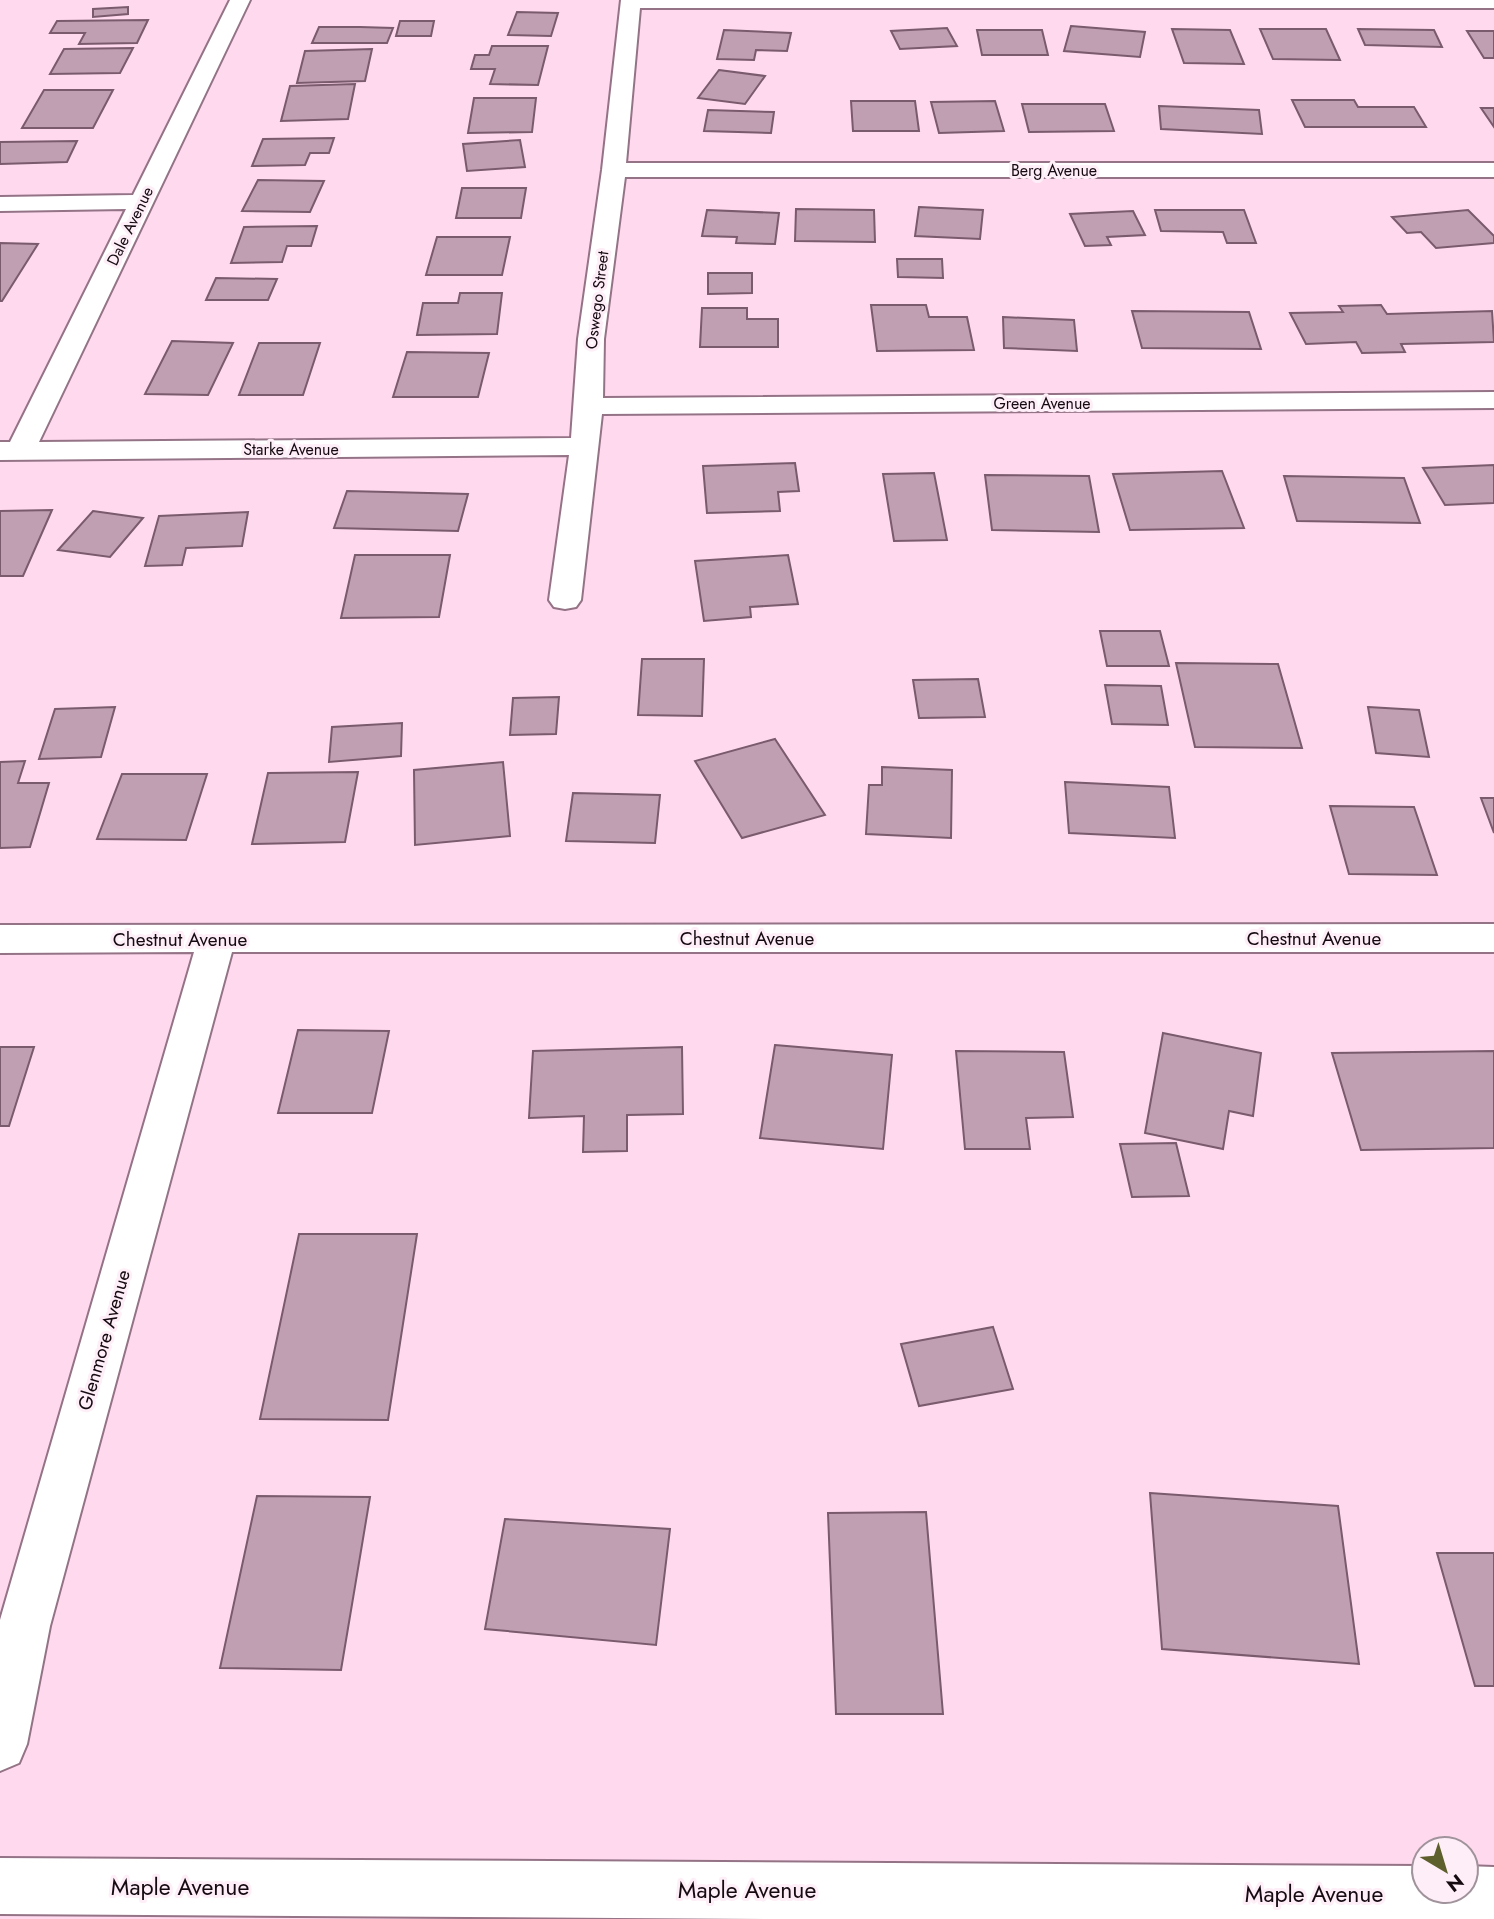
<svg xmlns="http://www.w3.org/2000/svg" width="1494" height="1919" font-family="Jost,sans-serif">
<style>
.building{fill:#c19fb3;stroke:#7a5a6d;stroke-width:2}
.lines{fill:none;stroke-linecap:round;stroke-linejoin:round}
.minor-casing{stroke:#947386;stroke-width:4}
.minor{fill:#fff;fill-rule:evenodd}
.labels{text-anchor:middle;dominant-baseline:central;stroke-width:6;stroke-linejoin:round;paint-order:stroke}
.far-street-label{font-size:16px;fill:#160a11;stroke:#feeef7}
.street-label{font-size:19px;fill:#160a11;stroke:#feeef7}
.near-street-label{font-size:23px;fill:#160a11;stroke:#feeef7}
</style>
<rect width="100%" height="100%" fill="#ffdaef"/>
<!-- building -->
<g class="building">
<path d="M128,7V14L93,17V9Z"/>
<path d="M517,12L558,13L551,36L508,35Z"/>
<path d="M148,20L137,43L79,44L85,33H50L57,21Z"/>
<path d="M400,21H434L431,36H396Z"/>
<path d="M1071,26L1145,32L1140,57L1064,51Z"/>
<path d="M319,27H360L393,28L387,43H312Z"/>
<path d="M947,28L957,46L900,49L891,31Z"/>
<path d="M1172,29L1230,30L1244,64L1184,63Z"/>
<path d="M1260,29H1326L1340,60L1273,59Z"/>
<path d="M1358,29L1434,30L1442,47L1365,45Z"/>
<path d="M724,30L791,33L787,51L756,50L754,60L717,59Z"/>
<path d="M977,30H1042L1048,55H982Z"/>
<path d="M1467,31H1494V58H1484Z"/>
<path d="M492,46H548L538,85L490,84L495,69H471L475,55H489Z"/>
<path d="M133,48L120,73L50,74L64,49Z"/>
<path d="M372,49L365,81L297,83L305,51Z"/>
<path d="M719,70L765,76L745,104L698,98Z"/>
<path d="M355,84L348,119L281,121L290,86Z"/>
<path d="M44,90H113L93,128H22Z"/>
<path d="M474,98H536L532,132L468,133Z"/>
<path d="M1292,100H1354L1358,107H1414L1426,127H1305Z"/>
<path d="M851,101H915L919,131H853Z"/>
<path d="M995,101L1004,131L939,133L931,102Z"/>
<path d="M1022,104H1105L1114,131L1029,132Z"/>
<path d="M1159,106L1259,110L1262,134L1161,129Z"/>
<path d="M1481,108H1494V127Z"/>
<path d="M708,110L774,112L771,133L704,131Z"/>
<path d="M334,138L329,153H310L305,165L252,166L263,139Z"/>
<path d="M520,140L525,167L467,171L463,144Z"/>
<path d="M77,141L67,162L0,164V142Z"/>
<path d="M258,180L324,181L310,212L242,211Z"/>
<path d="M462,188H526L521,218H456Z"/>
<path d="M919,207L983,210L980,239L915,236Z"/>
<path d="M796,209L874,210L875,242L795,241Z"/>
<path d="M707,210L779,213L775,244L736,243L737,237L702,236Z"/>
<path d="M1155,210H1244L1256,243H1227L1223,232L1161,231Z"/>
<path d="M1468,210L1494,236V243L1436,248L1421,232L1407,233L1392,217Z"/>
<path d="M1133,211L1145,235L1107,237L1111,245L1085,246L1070,214Z"/>
<path d="M317,226L311,246H287L282,262L231,263L244,227Z"/>
<path d="M437,237H510L502,275H426Z"/>
<path d="M0,243L38,244L2,301H0Z"/>
<path d="M897,259H942L943,278L898,277Z"/>
<path d="M708,273H752V293L708,294Z"/>
<path d="M216,278L277,279L268,300H206Z"/>
<path d="M460,293H502L497,334L417,335L423,303H458Z"/>
<path d="M871,305H926L929,317H967L974,350L877,351Z"/>
<path d="M1381,305L1387,314L1492,311L1494,342L1401,344L1405,352L1362,353L1356,342L1306,344L1290,313L1343,312L1339,306Z"/>
<path d="M702,308H747V319H778V347H700Z"/>
<path d="M1132,311L1249,312L1261,349L1142,348Z"/>
<path d="M1003,317L1074,320L1077,351L1004,348Z"/>
<path d="M172,341L233,343L208,395L145,394Z"/>
<path d="M259,343H320L303,395H239Z"/>
<path d="M407,352L489,353L478,397H393Z"/>
<path d="M795,463L799,491L778,492L780,511L707,513L703,466Z"/>
<path d="M1494,465V503L1445,505L1423,468Z"/>
<path d="M1222,471L1244,528L1130,530L1113,474Z"/>
<path d="M934,473L947,540L894,541L883,474Z"/>
<path d="M985,475L1089,476L1099,532L992,530Z"/>
<path d="M1284,476L1404,478L1420,523L1297,521Z"/>
<path d="M347,491L468,494L458,531L334,528Z"/>
<path d="M52,510L23,576H0V511Z"/>
<path d="M93,511L143,518L110,557L58,550Z"/>
<path d="M248,512L242,546L186,548L182,565L145,566L159,516Z"/>
<path d="M355,555H450L439,617L341,618Z"/>
<path d="M788,555L798,604L750,607L751,617L704,621L695,561Z"/>
<path d="M1100,631H1160L1169,666H1107Z"/>
<path d="M642,659H704L702,716L638,715Z"/>
<path d="M1176,663L1278,664L1302,748L1195,747Z"/>
<path d="M978,679L985,717L919,718L913,680Z"/>
<path d="M1105,685L1161,686L1168,725L1112,724Z"/>
<path d="M559,697L556,734L510,735L513,698Z"/>
<path d="M115,707L101,757L39,759L55,709Z"/>
<path d="M1368,707L1419,710L1429,757L1376,753Z"/>
<path d="M402,723L401,756L329,762L332,727Z"/>
<path d="M775,739L825,815L742,838L695,761Z"/>
<path d="M25,761L18,783H49L30,847L0,848V762Z"/>
<path d="M503,762L510,836L415,845L414,770Z"/>
<path d="M882,767L952,770L951,838L866,834L869,785H882Z"/>
<path d="M358,772L345,842L252,844L268,773Z"/>
<path d="M122,774H207L186,840L97,839Z"/>
<path d="M1065,782L1169,787L1175,838L1069,833Z"/>
<path d="M573,793L660,795L655,843L566,841Z"/>
<path d="M1481,798H1494V833Z"/>
<path d="M1330,806L1414,807L1437,875L1349,874Z"/>
<path d="M298,1030L389,1031L372,1113H278Z"/>
<path d="M1163,1033L1261,1053L1253,1116L1229,1111L1223,1149L1145,1133Z"/>
<path d="M775,1045L892,1055L883,1149L760,1138Z"/>
<path d="M0,1047H34L9,1126H0Z"/>
<path d="M682,1047L683,1114L627,1115V1151L583,1152L584,1116L529,1118L533,1051Z"/>
<path d="M956,1051L1064,1052L1073,1117L1026,1118L1030,1149H965Z"/>
<path d="M1494,1051V1148L1361,1150L1332,1053Z"/>
<path d="M1176,1143L1189,1196L1132,1197L1120,1144Z"/>
<path d="M299,1234H417L388,1420L260,1419Z"/>
<path d="M993,1327L1013,1389L919,1406L901,1344Z"/>
<path d="M1150,1493L1338,1506L1359,1664L1162,1649Z"/>
<path d="M257,1496L370,1497L341,1670L220,1668Z"/>
<path d="M926,1512L943,1714H836L828,1513Z"/>
<path d="M505,1519L670,1529L656,1645L485,1629Z"/>
<path d="M1437,1553H1494V1686H1475Z"/>
</g>
<g class="lines">
<!-- minor casing -->
<g class="minor-casing">
<g id="minor">
<path d="M230,0H250L39,442L571,438L578,339L602,170L621,0H1494V8H640L626,163H1494V177H625L604,339L603,398L1494,392V408L602,414L581,600L576,607L565,609L554,607L549,600L569,455L0,460V442H10L126,209L0,211V197L133,195Z"/>
<path d="M1494,924V952H232L50,1626L27,1744L19,1763L0,1771V1620L194,952L0,953V925Z"/>
<path d="M0,1858L1424,1866V1891H1466V1866L1494,1867V1919H774L0,1914Z"/>
</g>
</g>
<!-- minor -->
<use href="#minor" class="minor"/>
</g>
<g class="labels">
<!-- far-street labels -->
<g class="far-street-label">
<text x="1054" y="170">Berg Avenue</text>
<text transform="translate(130 226) rotate(-64)">Dale Avenue</text>
<text transform="translate(597 300) rotate(-83)">Oswego Street</text>
<text x="1042" y="403">Green Avenue</text>
<text x="291" y="449">Starke Avenue</text>
</g>
<!-- street labels -->
<g class="street-label">
<text x="747" y="938">Chestnut Avenue</text>
<text x="1314" y="938">Chestnut Avenue</text>
<text x="180" y="939">Chestnut Avenue</text>
<text transform="translate(104 1340) rotate(-74)">Glenmore Avenue</text>
</g>
<!-- near-street labels -->
<g class="near-street-label">
<text x="180" y="1887">Maple Avenue</text>
<text x="747" y="1890">Maple Avenue</text>
<text x="1314" y="1894">Maple Avenue</text>
</g>
</g>
<!-- north arrow -->
<g transform="translate(1445 1870) rotate(142)"><circle r="33" fill="#feeef7" stroke="#a1939b" stroke-width="2"/>
<path d="M0-5L12 26L0 18L-12 26Z" fill="#5d5f2c"/>
<text y="-10" font-size="19" font-weight="bold" text-anchor="middle" fill="#160a11">N</text>
</g>
</svg>
